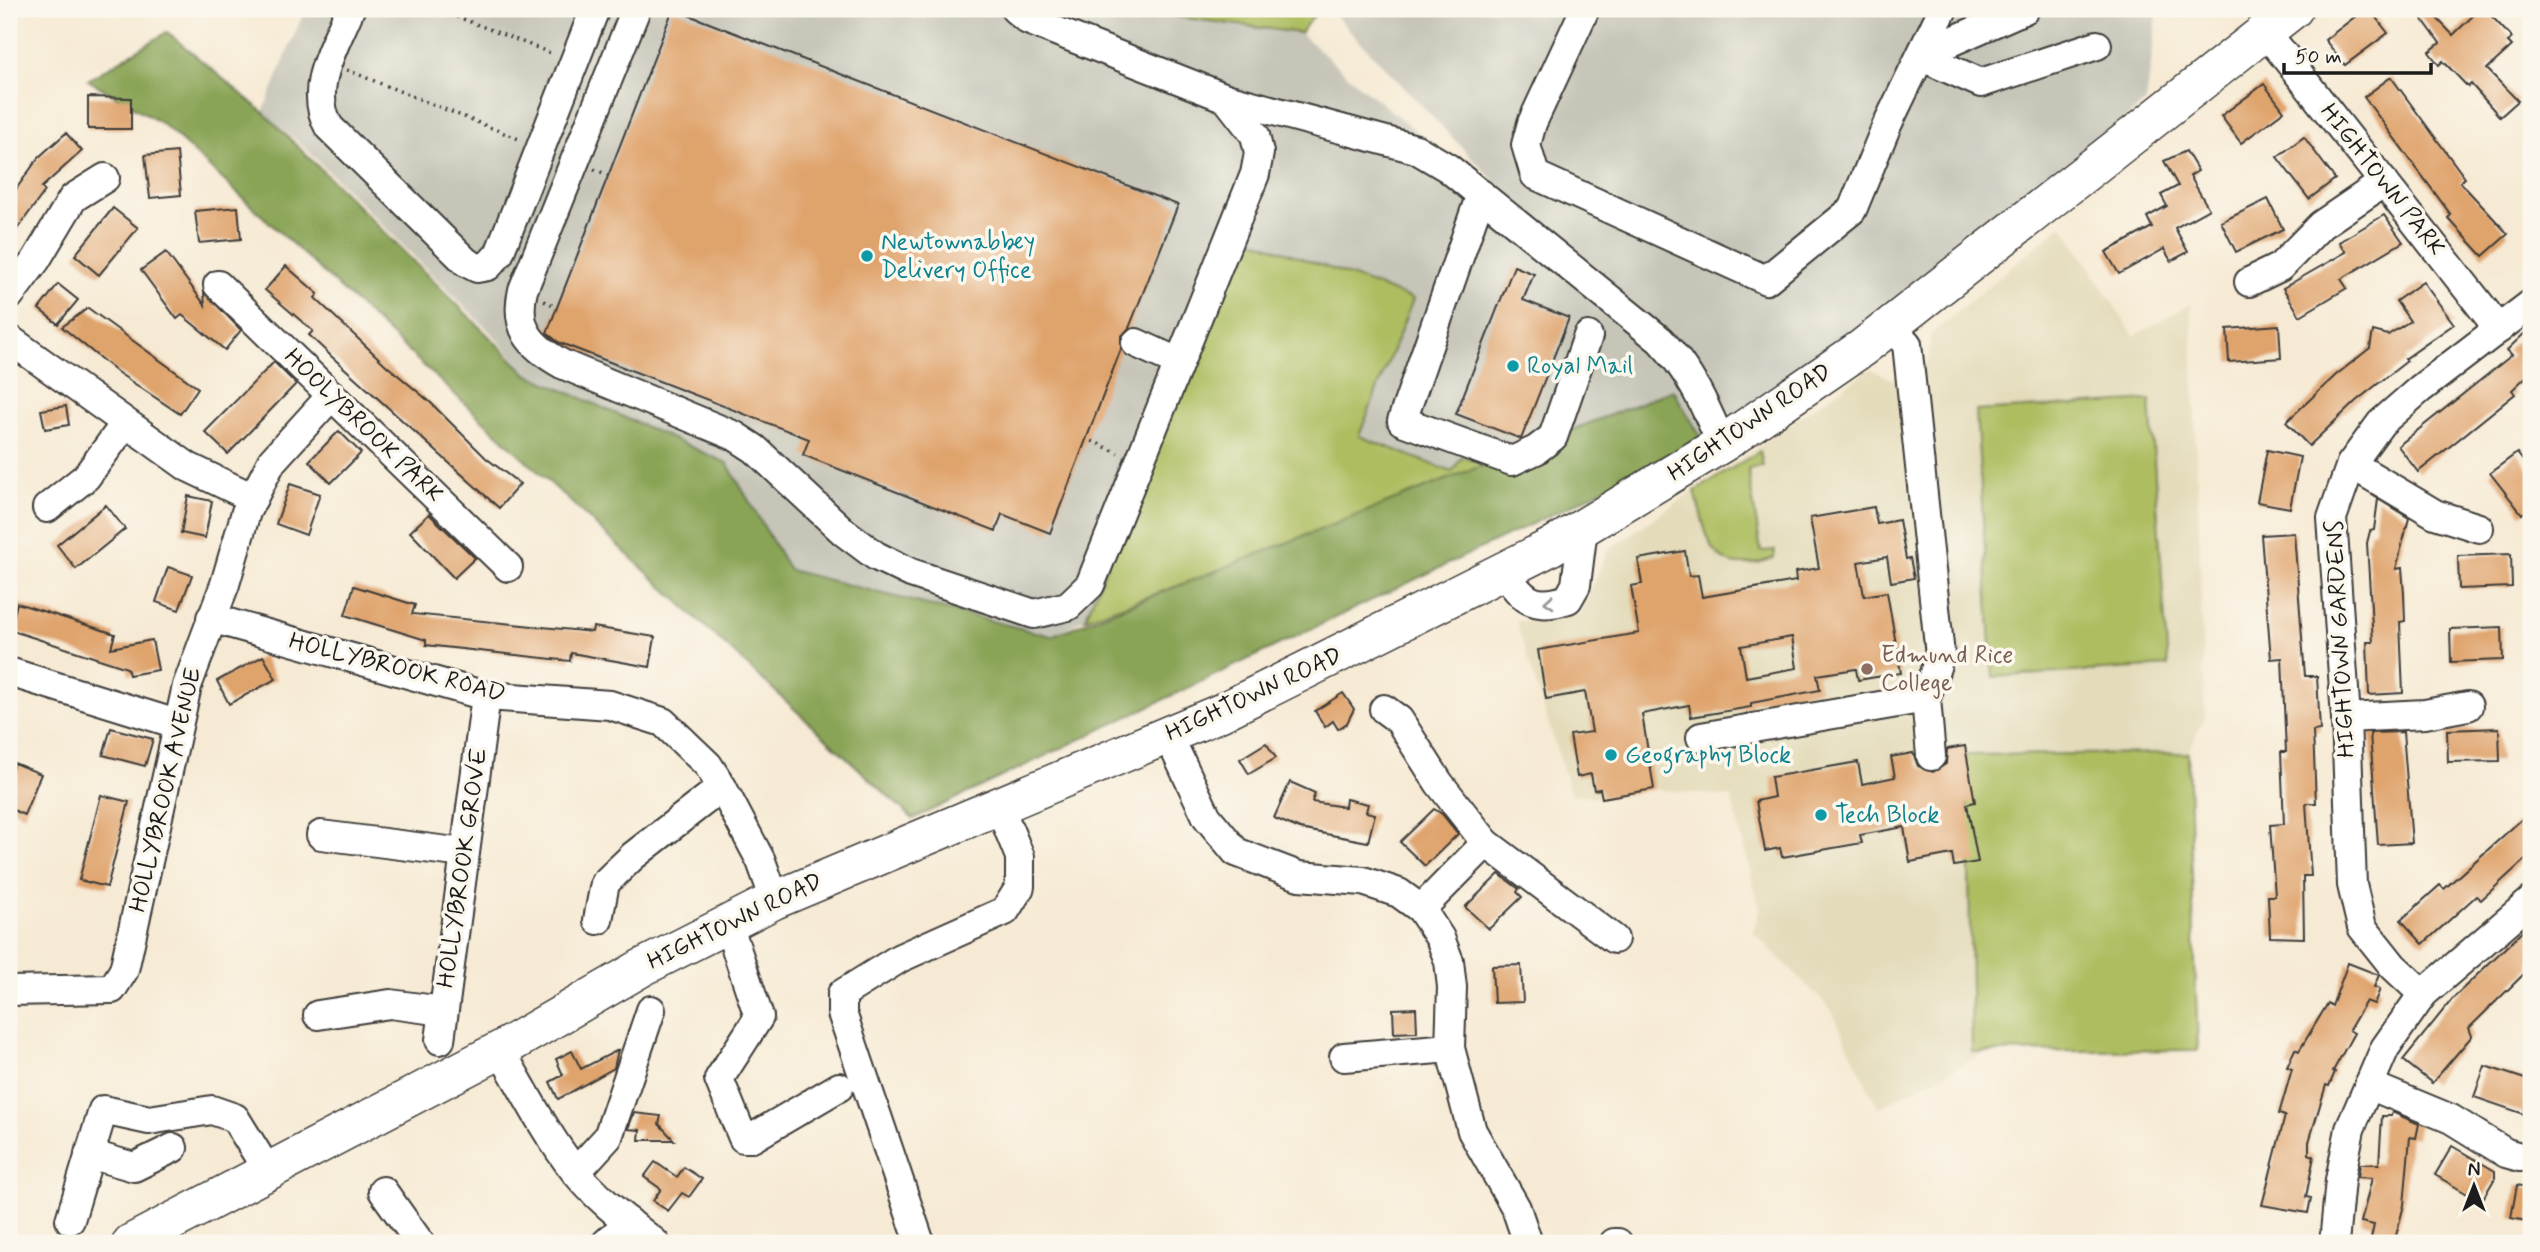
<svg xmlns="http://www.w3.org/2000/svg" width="2540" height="1252" font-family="Mynerve,sans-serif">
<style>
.built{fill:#e3dbba}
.industrial{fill:#c6c5b8}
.green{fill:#adbd60;stroke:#646c3e;stroke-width:2}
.forest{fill:#8aa456;stroke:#536039;stroke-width:2}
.building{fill:#dfa36c;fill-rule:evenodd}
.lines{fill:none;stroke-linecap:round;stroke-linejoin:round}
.minor-casing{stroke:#3d3b38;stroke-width:32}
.major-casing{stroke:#3d3b38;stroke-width:40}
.path{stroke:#3d3b38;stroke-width:3.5;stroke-dasharray:2 5;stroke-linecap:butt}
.minor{stroke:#fff;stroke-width:28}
.major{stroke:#fff;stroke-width:37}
.oneway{stroke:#999}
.culture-dot{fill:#0f9aa8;stroke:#fbf7ec;stroke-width:2.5}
.education-dot{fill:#8d6e63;stroke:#fbf7ec;stroke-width:2.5}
.labels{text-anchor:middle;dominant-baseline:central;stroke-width:7;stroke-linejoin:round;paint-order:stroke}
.street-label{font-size:24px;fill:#1c1c1c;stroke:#fbf7ec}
.culture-label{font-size:24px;fill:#0d838f;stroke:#fbf7ec;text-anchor:start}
.education-label{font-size:24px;fill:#785e54;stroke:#fbf7ec;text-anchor:start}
</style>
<rect width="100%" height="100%" fill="#fbf7ec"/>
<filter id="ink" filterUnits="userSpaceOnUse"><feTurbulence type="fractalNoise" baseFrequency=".0143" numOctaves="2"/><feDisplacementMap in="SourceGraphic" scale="14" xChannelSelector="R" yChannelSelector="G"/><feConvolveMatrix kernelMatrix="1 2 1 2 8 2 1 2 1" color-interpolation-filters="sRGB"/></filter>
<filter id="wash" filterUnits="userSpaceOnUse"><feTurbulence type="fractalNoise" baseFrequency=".00686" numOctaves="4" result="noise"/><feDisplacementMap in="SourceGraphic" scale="28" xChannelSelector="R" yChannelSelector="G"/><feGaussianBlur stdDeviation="1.57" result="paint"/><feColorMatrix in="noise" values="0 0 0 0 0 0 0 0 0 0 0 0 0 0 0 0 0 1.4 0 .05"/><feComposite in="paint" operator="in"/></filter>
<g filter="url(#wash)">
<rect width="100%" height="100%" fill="#f6ead4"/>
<!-- built -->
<path class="built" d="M2062,225L2134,336L2191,304L2205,716L2188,753L2198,1050L1990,1051L1878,1108L1831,1009L1753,932L1760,909L1731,797L1654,789L1602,798L1571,794L1516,621L1579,615L1608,550L1870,369L1893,380L1928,361L1931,334Z"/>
<!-- industrial -->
<path class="industrial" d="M305,9H1155L1178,17L1300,33L1361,87L1541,230L1329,9H2158L2146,102L1725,442L1701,437L1500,471L1453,472L1359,436L1412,299L1242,236L1087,617L1051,636L789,570L727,463L527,374L495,337L306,149L263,112Z"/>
<!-- green -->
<g class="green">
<path d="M1157,9H1319L1300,33L1178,17Z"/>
<path d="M1242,236L1413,299L1359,436L1452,472L1462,457L1500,471L1085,619Z"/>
<path d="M2150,400L2168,666L1993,677L1976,411Z"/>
<path d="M1760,451L1763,466L1748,469L1761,551L1775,550L1774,558C1709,581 1708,539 1695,491Z"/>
<path d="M2188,753L2198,1050L1972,1052L1967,755Z"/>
</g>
<!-- forest -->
<path class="forest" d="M167,32L263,112L527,374L727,463L789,570L1051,636L1673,390L1701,437L1580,501L913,819L164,125L88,80Z"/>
<g id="blocks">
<!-- building -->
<g class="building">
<path d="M673,9L1178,205L1129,328L1121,337V349L1050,533L1002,514L996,531L803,455L809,439L558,342L547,333Z"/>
<path d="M2365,9H2369L2388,33L2345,65L2325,40Z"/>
<path d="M2415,9H2428L2453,35L2480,9H2485L2512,38L2508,42L2512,46L2487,69L2518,101L2500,117L2471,84L2468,87L2443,61L2439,65L2429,52L2440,43Z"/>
<path d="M2391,77L2465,178L2460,182L2508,234L2483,256L2448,218L2451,215L2364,97Z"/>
<path d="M2264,84L2284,111L2241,143L2221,116Z"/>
<path d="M88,97L131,98V129H88Z"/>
<path d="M66,133L82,151L41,188L45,191L9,240V199L39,157Z"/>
<path d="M2304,137L2335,179L2309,199L2277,157Z"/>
<path d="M2186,151L2198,171L2190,176L2209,209L2175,228L2188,252L2171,261L2164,249L2119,274L2106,252L2152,227L2147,217L2167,206L2161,195L2178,186L2164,161Z"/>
<path d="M177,152L181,195L150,198L145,155Z"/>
<path d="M2268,199L2283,229L2236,252L2221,222Z"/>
<path d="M238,207L241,239L199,243L195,211Z"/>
<path d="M113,208L138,228L99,275L75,255Z"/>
<path d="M2384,215L2403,242L2341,279L2347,288L2300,316L2283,288L2346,252L2339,242Z"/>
<path d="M166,252L205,305L204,292L241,330L225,350L182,315L177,319L141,270Z"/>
<path d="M286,266L318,294L315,298L387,366L430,402L486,458L520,484L499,508L331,356L309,335L313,331L265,290Z"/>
<path d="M1514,266L1534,274L1523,300L1569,318L1521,439L1456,414Z"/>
<path d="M2423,282L2454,324L2405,359L2407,361L2356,401L2309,446L2286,422L2336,375L2370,348L2373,331L2388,335L2410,321L2396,301Z"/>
<path d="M58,284L78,300L58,324L39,309Z"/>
<path d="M88,308L198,388L180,414L117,372L62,327Z"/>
<path d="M2279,325L2281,358L2229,362L2227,329Z"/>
<path d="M2531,327V372L2512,390L2515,394L2418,472L2398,446L2512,355L2507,350Z"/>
<path d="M274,362L296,384L228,454L205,432Z"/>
<path d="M66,406L69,425L45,429L41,410Z"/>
<path d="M339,431L361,453L331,483L309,461Z"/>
<path d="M2267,450L2300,457L2290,508L2257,502Z"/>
<path d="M2517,453L2531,471V507L2522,514L2490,473Z"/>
<path d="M290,484L320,494L306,535L276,524Z"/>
<path d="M188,496L212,501L205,538L181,533Z"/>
<path d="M2378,499L2409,518L2396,569L2402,568L2404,594L2405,621L2400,622L2403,693L2369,695L2367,642H2373L2367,543L2370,531L2374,530Z"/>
<path d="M106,505L125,529L76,569L57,545Z"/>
<path d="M1874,507L1877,524L1899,520L1906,559L1910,558L1914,578L1891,582L1887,557L1858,562L1864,596L1887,592L1901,673L1858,680L1856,669L1817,675L1820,690L1751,703V707L1691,717L1689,705L1642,714L1654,789L1602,798L1600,789L1594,790L1591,774L1577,777L1570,735L1592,732L1585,692L1546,699L1538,650L1639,633L1631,586L1642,584L1638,559L1685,551L1689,576L1698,575L1702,597L1796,581L1795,572L1819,568L1810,518ZM1792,637L1797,668L1746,677L1741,646Z"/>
<path d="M429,514L475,558L454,578L410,532Z"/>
<path d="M2294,533L2305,676H2317L2320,730L2313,731L2316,803H2306L2311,876H2303L2304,938L2270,937L2268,896H2275L2270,825L2284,824L2281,752H2286L2282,658L2271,659L2261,535Z"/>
<path d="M2511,554L2512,587L2459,589L2458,556Z"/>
<path d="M168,567L192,575L179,610L156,602Z"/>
<path d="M354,586L415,605L412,614L592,632L593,627L655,637L650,667L571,653L570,661L426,645V640L345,615Z"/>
<path d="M17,603L115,634L111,648L152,640L158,670L129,675L127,668L10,630Z"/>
<path d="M2502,627L2503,660L2451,662L2450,629Z"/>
<path d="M263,656L276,679L229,704L217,681Z"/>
<path d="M1343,693L1354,709L1347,723L1338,729L1333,721L1325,727L1315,711Z"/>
<path d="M111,728L153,739L145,766L103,755Z"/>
<path d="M2499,728L2500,761L2448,762L2447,730Z"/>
<path d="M2403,732L2412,843L2378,845L2370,733Z"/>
<path d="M1266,743L1276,758L1249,774L1240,759Z"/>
<path d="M1965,746L1975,802L1967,804L1978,862L1954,866L1952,854L1910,862L1904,827L1860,835L1862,843L1782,857L1780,848L1765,851L1756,801L1774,797L1771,777L1858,762L1862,784L1895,777L1891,757L1913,753L1918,766L1933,772L1946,764L1947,749Z"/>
<path d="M14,763L41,774L24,815L9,808V777Z"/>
<path d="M1290,782L1315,793L1312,802L1345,807L1346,799L1368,804L1366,812L1375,814L1368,842L1300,829L1274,818Z"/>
<path d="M101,795L129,802L107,887L79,880Z"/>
<path d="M1434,809L1442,814L1458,834L1425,866L1400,842Z"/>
<path d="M2531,811V854L2481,900L2476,896L2423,944L2401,920L2440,885L2444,889Z"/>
<path d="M1499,874L1519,889L1517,892L1522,897L1489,929L1465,907Z"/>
<path d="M2531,923V967L2469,1028L2472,1036L2432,1083L2403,1060L2454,997Z"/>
<path d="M2348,963L2379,975L2374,987L2380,989L2374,1004L2366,1001L2349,1030L2354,1033L2333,1071L2335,1072L2329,1086L2326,1085L2309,1142V1154L2314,1156L2306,1197L2311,1198L2308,1213L2262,1205L2285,1116L2279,1114L2292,1069L2287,1067L2295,1049L2299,1051L2328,1003L2332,1006Z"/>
<path d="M1521,965L1523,1002L1494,1003L1492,966Z"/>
<path d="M1416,1008L1417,1032L1394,1033L1393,1009Z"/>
<path d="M618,1050L614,1068L558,1099L550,1082L563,1075L556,1059L572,1051L581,1069Z"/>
<path d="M2485,1066L2531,1081L2524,1114L2474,1097Z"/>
<path d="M2392,1112L2419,1124L2416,1138L2410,1137L2404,1205L2394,1243H2370L2374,1225L2361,1222L2372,1178L2358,1177L2360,1164H2379L2382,1116H2391Z"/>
<path d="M634,1113L661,1116L659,1124L674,1140H639L640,1130L628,1129Z"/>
<path d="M2452,1146L2495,1171V1178L2481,1202L2435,1175Z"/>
<path d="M655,1162L677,1177L684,1167L702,1179L689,1197L682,1193L668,1211L653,1201L661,1189L644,1177Z"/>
<path d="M2517,1185L2531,1188V1222L2511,1218Z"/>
</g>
</g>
</g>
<g filter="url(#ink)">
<use href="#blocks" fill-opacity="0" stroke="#3d3b38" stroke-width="2"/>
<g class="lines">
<!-- minor casing -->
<g class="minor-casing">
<g id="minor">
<path d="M350,9C335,46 307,88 329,127L466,262L477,268L488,266L499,254L595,9"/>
<path d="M636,9L523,290C514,328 530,346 562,364L735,436L755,449L844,532L876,556L911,573L1034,614L1068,606L1090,585L1255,174L1259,153L1255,135L1226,98L1028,20L1015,9"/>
<path d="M1585,9L1532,123L1526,145L1535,175L1766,280L1852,210L1887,125L1943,9"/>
<path d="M2265,31L2499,329"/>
<path d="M1932,34L1948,43L2025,9"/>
<path d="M1922,57L1981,83L2097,45"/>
<path d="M1226,98L1416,149L1448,168L1660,340C1690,371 1705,405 1722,445"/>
<path d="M1481,194L1402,421L1512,461L1536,450L1553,437L1588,336"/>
<path d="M2249,282L2280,267L2321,225L2384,182"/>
<path d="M218,285L508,567"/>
<path d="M9,296L36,260L73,198L105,178"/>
<path d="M1890,326L1907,344L1940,655L1926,698L1931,756"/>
<path d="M9,339L188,467L253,498"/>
<path d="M1136,343L1178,362"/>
<path d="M2351,464L2435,514L2479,528"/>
<path d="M47,508L86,477L125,424"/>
<path d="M1504,571C1522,599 1533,611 1568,599L1576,585L1583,528"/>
<path d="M211,618L486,696L610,705L663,722L708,765L722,787L761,861L775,900"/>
<path d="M9,672L177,724"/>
<path d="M1384,709L1399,720L1439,783L1486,843L1614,939"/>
<path d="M2346,718L2425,714L2468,706"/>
<path d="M1168,735L1207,817L1236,852L1299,876L1363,881L1399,893L1421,909L1440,938L1449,961L1452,987L1450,1048L1472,1131L1516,1208L1528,1243"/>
<path d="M1701,737L1926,698"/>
<path d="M321,835L464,853"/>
<path d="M1421,909L1486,843"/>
<path d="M598,920L605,883L633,856L722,787"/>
<path d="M728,924L759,1017L719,1079L743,1138H752L839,1087"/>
<path d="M9,991L112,989L124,970L187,686L225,584L246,512L272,461L332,395"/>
<path d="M2423,994L2393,966L2362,927L2352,885L2346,718L2332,518L2351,464L2381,423L2420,389L2531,304"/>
<path d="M318,1015L390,1004L443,1011"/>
<path d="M440,1040L486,696"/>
<path d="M500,1050C524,1090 545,1133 574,1170C597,1199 627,1221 655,1243"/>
<path d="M1344,1057L1450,1048"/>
<path d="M2369,1085L2451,1119L2506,1153L2520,1157L2531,1155"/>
<path d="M89,1154L134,1167L173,1148"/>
<path d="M576,1172L608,1137L651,1010"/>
<path d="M383,1191L420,1243"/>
<path d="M70,1220L103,1110L149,1120L212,1110L235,1118L269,1173"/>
<path d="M606,1243L629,1222"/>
<path d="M920,1243L842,1013V994L900,958L1005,911L1020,887V857L1000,808"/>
<path d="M1614,1243H1618"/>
<path d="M2334,1243L2340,1180L2350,1129L2385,1048L2423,994L2531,901"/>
</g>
</g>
<!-- major casing -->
<g class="major-casing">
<path id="major" d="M131,1243L500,1050L643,967L775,900L1220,713L1549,548L1725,442L1862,348L2294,9"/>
</g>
<!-- path -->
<g class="path">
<path d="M437,9L553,54"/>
<path d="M347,70L519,139"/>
<path d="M594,169L608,175"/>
<path d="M544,301L557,307"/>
<path d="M1092,441L1118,453"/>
</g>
<!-- minor -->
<use href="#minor" class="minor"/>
<!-- major -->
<use href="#major" class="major"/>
</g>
<!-- one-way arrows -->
<defs><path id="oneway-chevron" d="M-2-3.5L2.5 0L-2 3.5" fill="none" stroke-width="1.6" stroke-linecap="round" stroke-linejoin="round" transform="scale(1.75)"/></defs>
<use class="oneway" href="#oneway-chevron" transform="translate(1549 602) rotate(176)"/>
</g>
<!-- markers -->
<g class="culture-dot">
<circle cx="867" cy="256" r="7"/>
<circle cx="1513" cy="366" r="7"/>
<circle cx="1611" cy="755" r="7"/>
<circle cx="1821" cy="815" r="7"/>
</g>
<circle class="education-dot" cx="1867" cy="669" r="7"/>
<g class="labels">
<!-- street labels -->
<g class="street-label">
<text transform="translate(2382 180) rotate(52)">HIGHTOWN PARK</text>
<text transform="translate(1750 423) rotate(-34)">HIGHTOWN ROAD</text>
<text transform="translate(363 426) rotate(44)">HOOLYBROOK PARK</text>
<text transform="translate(2341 639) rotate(-93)">HIGHTOWN GARDENS</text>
<text transform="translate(397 668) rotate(14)">HOLLYBROOK ROAD</text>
<text transform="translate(1254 695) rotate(-25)">HIGHTOWN ROAD</text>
<text transform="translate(166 790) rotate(-77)">HOLLYBROOK AVENUE</text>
<text transform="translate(463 868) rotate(-82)">HOLLYBROOK GROVE</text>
<text transform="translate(735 922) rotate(-26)">HIGHTOWN ROAD</text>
</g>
<!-- culture labels -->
<g class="culture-label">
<text x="881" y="242">Newtownabbey<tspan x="881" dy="28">Delivery Office</tspan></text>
<text x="1527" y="366">Royal Mail</text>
<text x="1625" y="755">Geography Block</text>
<text x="1835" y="815">Tech Block</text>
</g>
<!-- education labels -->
<g class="education-label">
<text x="1881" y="655">Edmund Rice<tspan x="1881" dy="28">College</tspan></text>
</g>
</g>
<!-- margin -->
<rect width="2540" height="1252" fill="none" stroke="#fbf7ec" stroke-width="35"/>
<!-- north arrow -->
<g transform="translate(2474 1186)" stroke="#fbf7ec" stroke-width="5" paint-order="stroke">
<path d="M0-5L12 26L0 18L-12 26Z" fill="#1c1c1c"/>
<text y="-10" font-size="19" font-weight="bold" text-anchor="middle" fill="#1c1c1c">N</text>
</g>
<!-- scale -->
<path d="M2284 63v10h147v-10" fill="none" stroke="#1c1c1c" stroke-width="3.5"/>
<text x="2295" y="63" font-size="21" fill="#1c1c1c" stroke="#fbf7ec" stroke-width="5" paint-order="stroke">50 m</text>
</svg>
